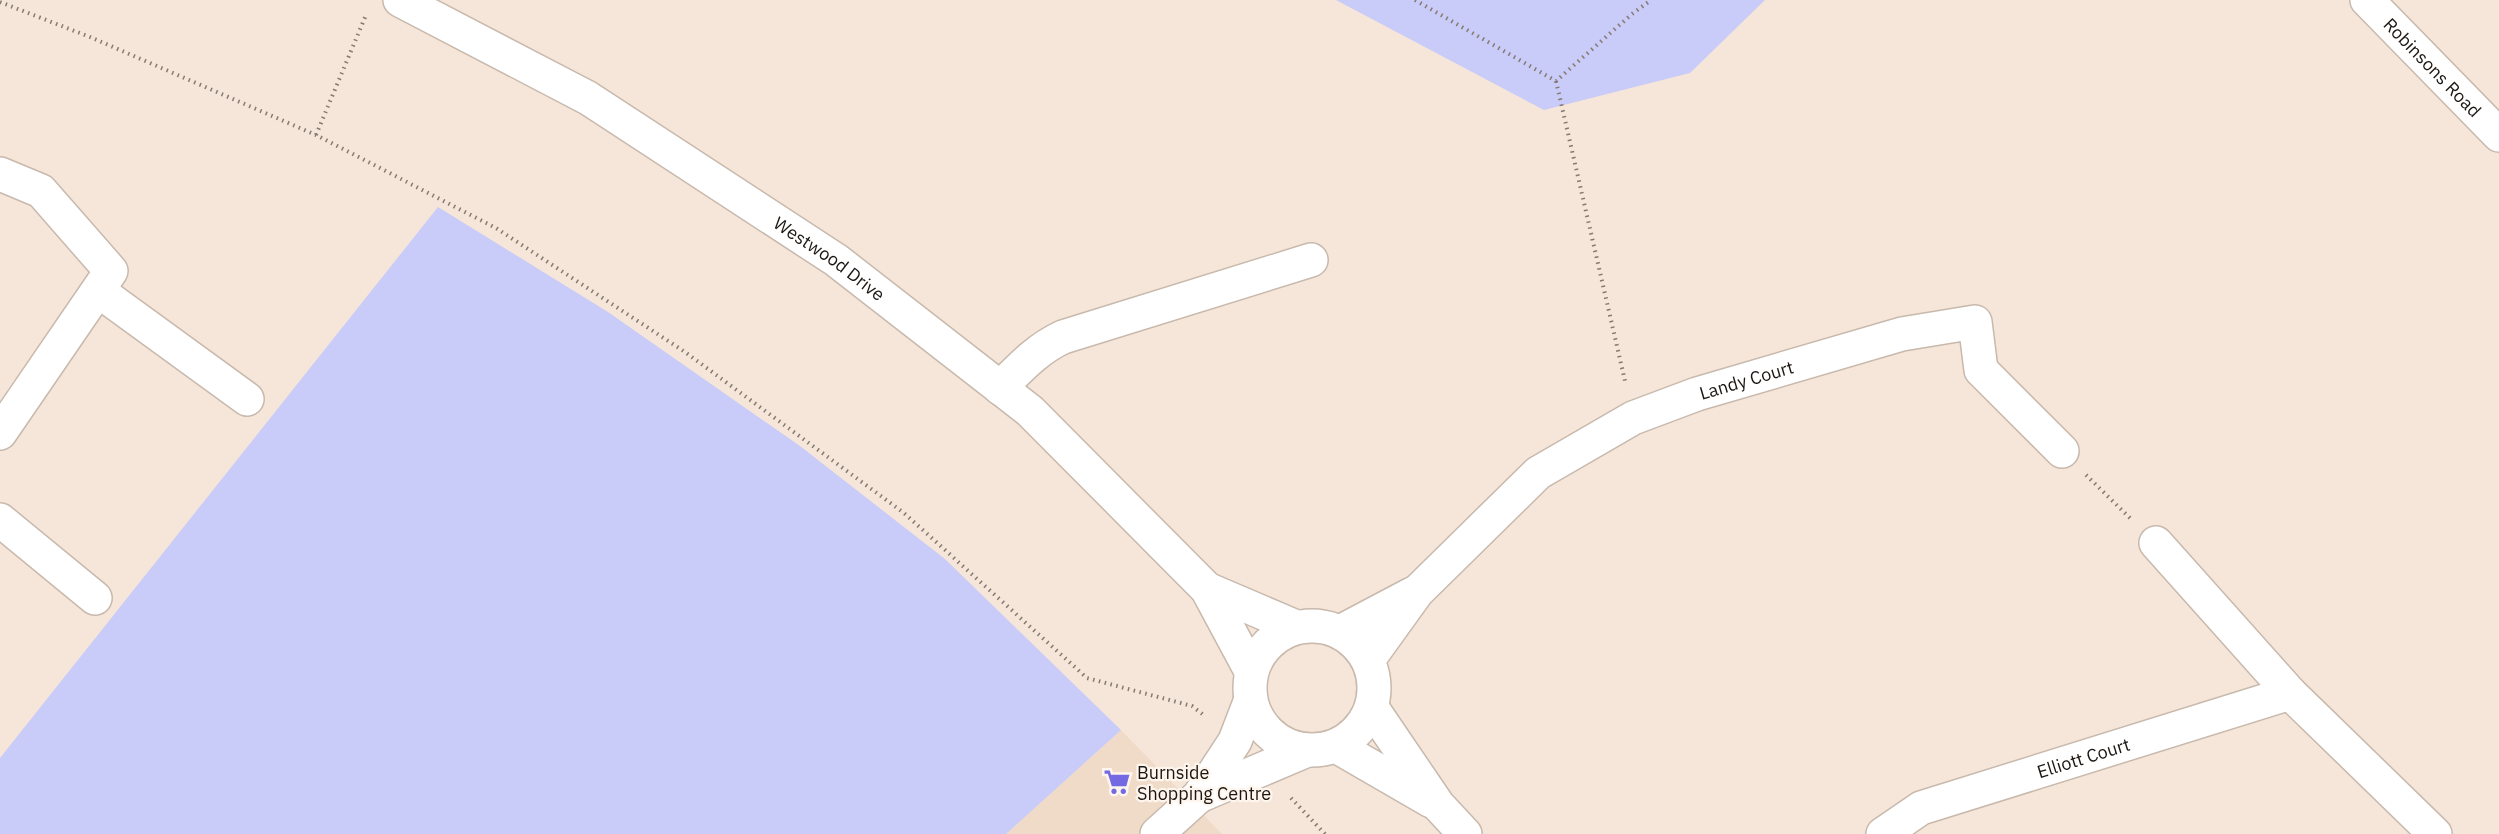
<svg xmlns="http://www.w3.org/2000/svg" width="2499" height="834" font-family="'IBM Plex Sans',sans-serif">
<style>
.built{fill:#f0dac8}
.green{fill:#c9cbf8}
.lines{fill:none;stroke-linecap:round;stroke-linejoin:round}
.minor-casing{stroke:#c8b9ad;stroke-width:36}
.path{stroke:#857a72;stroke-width:4;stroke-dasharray:1.5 4.5;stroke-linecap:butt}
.minor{stroke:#fff;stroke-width:33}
.labels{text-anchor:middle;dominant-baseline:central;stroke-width:4.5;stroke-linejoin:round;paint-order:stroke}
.street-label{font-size:18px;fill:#1c1612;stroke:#fef5ed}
.poi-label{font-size:18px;fill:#1c1612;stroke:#fef5ed;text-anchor:start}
</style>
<rect width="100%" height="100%" fill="#f6e6d9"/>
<!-- built -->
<path class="built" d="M1121,730L1222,834H1006Z"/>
<!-- green -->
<g class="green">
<path d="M1336,0H1765L1690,73L1544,110Z"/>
<path d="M438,207L608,312L800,446L945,559L1121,730L1006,834H0V758Z"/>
</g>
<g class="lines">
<!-- minor casing -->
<g class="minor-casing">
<g id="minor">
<path id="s1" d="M400,0L588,98L836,260L1030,411L1207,589L1251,671"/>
<path id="s2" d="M2367,0L2499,135"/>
<path d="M0,174L41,191L111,271L0,433"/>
<path d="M100,292L247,399"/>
<path d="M1000,388C1020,368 1037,349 1063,337L1311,260"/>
<path d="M0,520L95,598"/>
<path d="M2156,543L2290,693L2435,834"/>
<path d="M1207,589L1296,627"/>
<circle cx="1312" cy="688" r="62"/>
<path d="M1340,632L1412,594"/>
<path id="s3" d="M1368,660L1417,592L1538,473L1633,418L1697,394L1902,334L1975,322L1981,370L2062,451"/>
<path d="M1372,708L1438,805L1465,834"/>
<path d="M1336,746L1431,801"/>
<path d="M1199,796L1305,751"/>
<path d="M1157,834L1199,796L1235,741L1250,702"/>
<path id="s4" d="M1883,834L1921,808L2290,693"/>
</g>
</g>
<!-- path -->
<g class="path">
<path d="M1415,0L1556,81L1632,14L1651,0"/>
<path d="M0,2L90,37L316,135L496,228L685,352L904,513L1087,678L1192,706L1205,716"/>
<path d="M1556,81L1625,381"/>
<path d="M316,135L366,15"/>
<path d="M2086,475L2130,518"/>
<path d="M1291,798L1325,834"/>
</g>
<!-- minor -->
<use href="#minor" class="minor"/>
</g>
<!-- icons -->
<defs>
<g id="supermarket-bare" transform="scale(2.07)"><path d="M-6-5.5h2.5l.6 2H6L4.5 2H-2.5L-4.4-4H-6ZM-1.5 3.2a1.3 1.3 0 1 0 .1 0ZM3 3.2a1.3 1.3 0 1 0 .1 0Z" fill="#7468e3" stroke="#fef5ed" stroke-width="2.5" paint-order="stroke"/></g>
</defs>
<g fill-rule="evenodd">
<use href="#supermarket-bare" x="1117" y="782"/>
</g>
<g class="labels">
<!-- street labels -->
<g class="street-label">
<text stroke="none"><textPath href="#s2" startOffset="94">Robinsons Road</textPath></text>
<text stroke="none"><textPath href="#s1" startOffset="502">Westwood Drive</textPath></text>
<text stroke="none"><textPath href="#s3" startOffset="483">Landy Court</textPath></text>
<text stroke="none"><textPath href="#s4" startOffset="216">Elliott Court</textPath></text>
</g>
<!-- poi labels -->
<g class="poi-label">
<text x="1137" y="772">Burnside<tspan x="1137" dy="21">Shopping Centre</tspan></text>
</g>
</g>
</svg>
